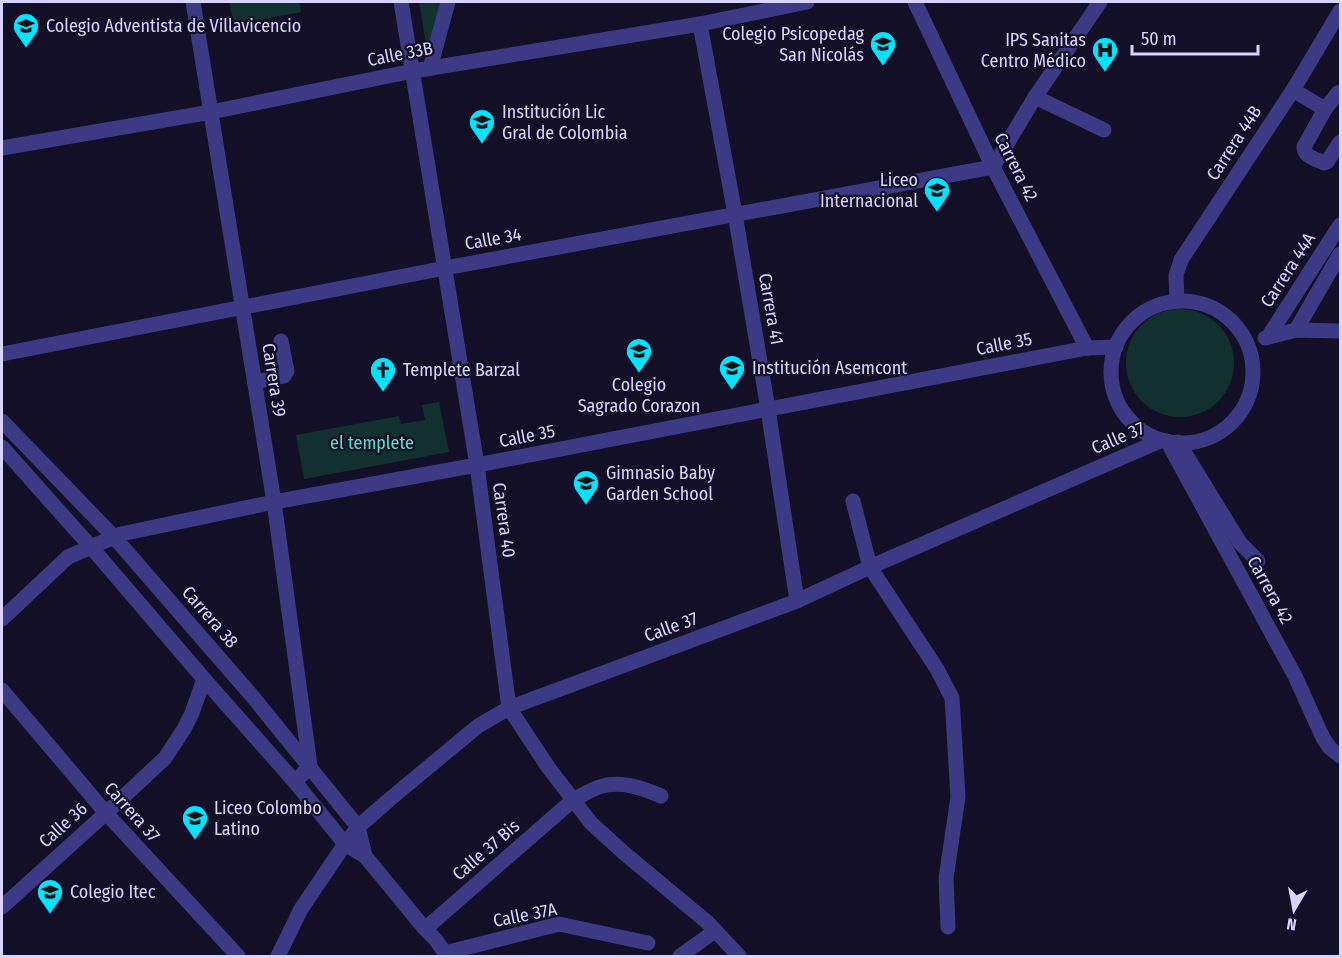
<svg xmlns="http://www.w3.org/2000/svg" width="1342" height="958" font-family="'Fira Sans Condensed',sans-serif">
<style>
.park{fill:#12302f}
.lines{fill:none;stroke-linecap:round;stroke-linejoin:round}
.minor{stroke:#3d3a85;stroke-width:15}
.labels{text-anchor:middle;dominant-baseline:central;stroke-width:4.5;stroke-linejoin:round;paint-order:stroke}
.poi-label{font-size:18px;fill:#d9d4ff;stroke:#130f26;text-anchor:start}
.street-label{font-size:18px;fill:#d9d4ff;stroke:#130f26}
.park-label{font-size:18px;fill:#5fe0c0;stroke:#130f26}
</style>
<rect width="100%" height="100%" fill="#130f26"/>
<!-- park -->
<g class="park">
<path d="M229,2H299L301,12L234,25Z"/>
<path d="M419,2H441L428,56Z"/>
<circle cx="1180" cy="363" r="54"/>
<path d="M439,402L449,452L304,479L296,435L399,416L401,424L425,420L422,405Z"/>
</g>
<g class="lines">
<!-- minor -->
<g class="minor">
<path d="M193,2L274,502L310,766L295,782"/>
<path d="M401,2L477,465L509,708L548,767L591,823L624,853L707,922L739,956"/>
<path d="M915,2L993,167L1087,348"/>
<path d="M700,24L735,214L768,409L797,601"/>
<path d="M430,68L448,2"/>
<path d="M1293,90L1325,109"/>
<path d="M1340,92L1338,93L1325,109L1304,147C1304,157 1316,159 1324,163L1327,162L1340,142"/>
<path d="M1035,97L1104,130"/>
<path d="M2,148L211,112L413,71L700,24L807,2"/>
<path d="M1177,301L1176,275L1181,260L1293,90L1340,11"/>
<circle cx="1182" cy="372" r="71"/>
<path d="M1296,330L1340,254"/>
<path d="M1268,337L1340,225"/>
<path d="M1265,338L1296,330L1340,331"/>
<path d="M2,354L445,268L993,167L1035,97L1100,2"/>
<path d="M255,382L284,376L287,371L281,341"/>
<path d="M2,421L114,537L253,697L358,827L365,856"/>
<path d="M1167,441L1295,676L1323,738L1330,748L1340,756"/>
<path d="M1178,442L1240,543L1258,561"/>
<path d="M2,447L91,547L204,679L295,782L345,844L365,856L425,929L436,940L447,956"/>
<path d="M853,501L870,567L937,669L952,698L958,797L946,878L948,927"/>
<path d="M2,619L68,557L121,534L274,502L477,465L1087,348L1116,347"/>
<path d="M2,690L106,813L238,956"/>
<path d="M2,907L106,813L165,758L184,729L192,713L204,679"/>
<path d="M425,929L573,800C581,796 590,790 599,787C621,780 642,788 661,796"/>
<path d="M445,953L559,924L648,943"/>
<path d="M278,956L301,909L345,844L358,827L390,799L478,726L509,708L797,601L870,567L1162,440"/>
<path d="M680,956L715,931"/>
</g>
</g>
<!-- icons -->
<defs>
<g id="school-pin" transform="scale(1.35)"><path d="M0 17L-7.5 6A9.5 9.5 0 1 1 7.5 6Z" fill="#00e5ff" stroke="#130f26"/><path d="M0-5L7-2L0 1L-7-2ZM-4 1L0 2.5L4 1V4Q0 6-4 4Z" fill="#111"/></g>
<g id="hospital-pin" transform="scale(1.35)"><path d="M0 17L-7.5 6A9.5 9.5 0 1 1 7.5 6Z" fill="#00e5ff" stroke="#130f26"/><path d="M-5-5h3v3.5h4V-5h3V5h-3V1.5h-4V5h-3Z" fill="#111"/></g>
<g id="church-pin" transform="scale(1.35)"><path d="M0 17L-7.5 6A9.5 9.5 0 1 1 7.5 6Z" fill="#00e5ff" stroke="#130f26"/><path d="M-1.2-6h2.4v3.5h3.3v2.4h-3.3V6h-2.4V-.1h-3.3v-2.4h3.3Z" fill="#111"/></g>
</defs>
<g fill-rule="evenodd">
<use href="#school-pin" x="26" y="26"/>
<use href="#school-pin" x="883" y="44"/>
<use href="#hospital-pin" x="1105" y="50"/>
<use href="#school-pin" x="482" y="122"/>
<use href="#school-pin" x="937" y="190"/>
<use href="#school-pin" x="639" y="351"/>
<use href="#school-pin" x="732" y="368"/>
<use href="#church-pin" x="383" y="370"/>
<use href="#school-pin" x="586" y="483"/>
<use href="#school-pin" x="195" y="818"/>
<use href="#school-pin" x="50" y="892"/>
</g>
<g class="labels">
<!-- poi labels -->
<g class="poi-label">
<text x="46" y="26">Colegio Adventista de Villavicencio</text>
<text x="864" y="34" text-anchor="end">Colegio Psicopedag<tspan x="864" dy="21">San Nicolás</tspan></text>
<text x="1086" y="40" text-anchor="end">IPS Sanitas<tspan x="1086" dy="21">Centro Médico</tspan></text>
<text x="502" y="112">Institución Lic<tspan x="502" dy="21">Gral de Colombia</tspan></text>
<text x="918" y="180" text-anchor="end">Liceo<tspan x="918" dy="21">Internacional</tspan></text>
<text x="752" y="368">Institución Asemcont</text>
<text x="403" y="370">Templete Barzal</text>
<text x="639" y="385" text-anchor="middle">Colegio<tspan x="639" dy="21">Sagrado Corazon</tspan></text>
<text x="606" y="473">Gimnasio Baby<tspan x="606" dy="21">Garden School</tspan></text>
<text x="214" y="808">Liceo Colombo<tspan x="214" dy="21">Latino</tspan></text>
<text x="70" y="892">Colegio Itec</text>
</g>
<!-- street labels -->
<g class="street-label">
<text transform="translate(400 54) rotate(-11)">Calle 33B</text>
<text transform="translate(1234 143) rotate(-57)">Carrera 44B</text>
<text transform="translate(1016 167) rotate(63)">Carrera 42</text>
<text transform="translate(493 239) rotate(-10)">Calle 34</text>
<text transform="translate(1288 270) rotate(-57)">Carrera 44A</text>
<text transform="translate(771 309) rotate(80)">Carrera 41</text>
<text transform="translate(1004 344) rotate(-11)">Calle 35</text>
<text transform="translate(274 380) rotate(81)">Carrera 39</text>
<text transform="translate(527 436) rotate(-11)">Calle 35</text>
<text transform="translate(1118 438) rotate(-23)">Calle 37</text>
<text transform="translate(504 520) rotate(82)">Carrera 40</text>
<text transform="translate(1270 590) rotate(61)">Carrera 42</text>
<text transform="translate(210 617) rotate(49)">Carrera 38</text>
<text transform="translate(671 627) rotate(-20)">Calle 37</text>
<text transform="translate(132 812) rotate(48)">Carrera 37</text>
<text transform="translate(63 825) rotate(-42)">Calle 36</text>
<text transform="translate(486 850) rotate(-41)">Calle 37 Bis</text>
<text transform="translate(525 915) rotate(-11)">Calle 37A</text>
</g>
<!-- park labels -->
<g class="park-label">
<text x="372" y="443">el templete</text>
</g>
</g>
<!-- border -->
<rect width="1342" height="958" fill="none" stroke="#d9d4ff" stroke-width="6"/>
<!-- north arrow -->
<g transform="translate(1294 910) rotate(190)" stroke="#130f26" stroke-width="4.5" paint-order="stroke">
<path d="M0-4.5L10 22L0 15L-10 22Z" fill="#d9d4ff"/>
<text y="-9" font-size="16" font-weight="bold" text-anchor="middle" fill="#d9d4ff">N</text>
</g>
<!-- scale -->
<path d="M1132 45v9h126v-9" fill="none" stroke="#d9d4ff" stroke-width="3"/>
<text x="1141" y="45" font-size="18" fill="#d9d4ff" stroke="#130f26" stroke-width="4.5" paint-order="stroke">50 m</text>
</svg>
